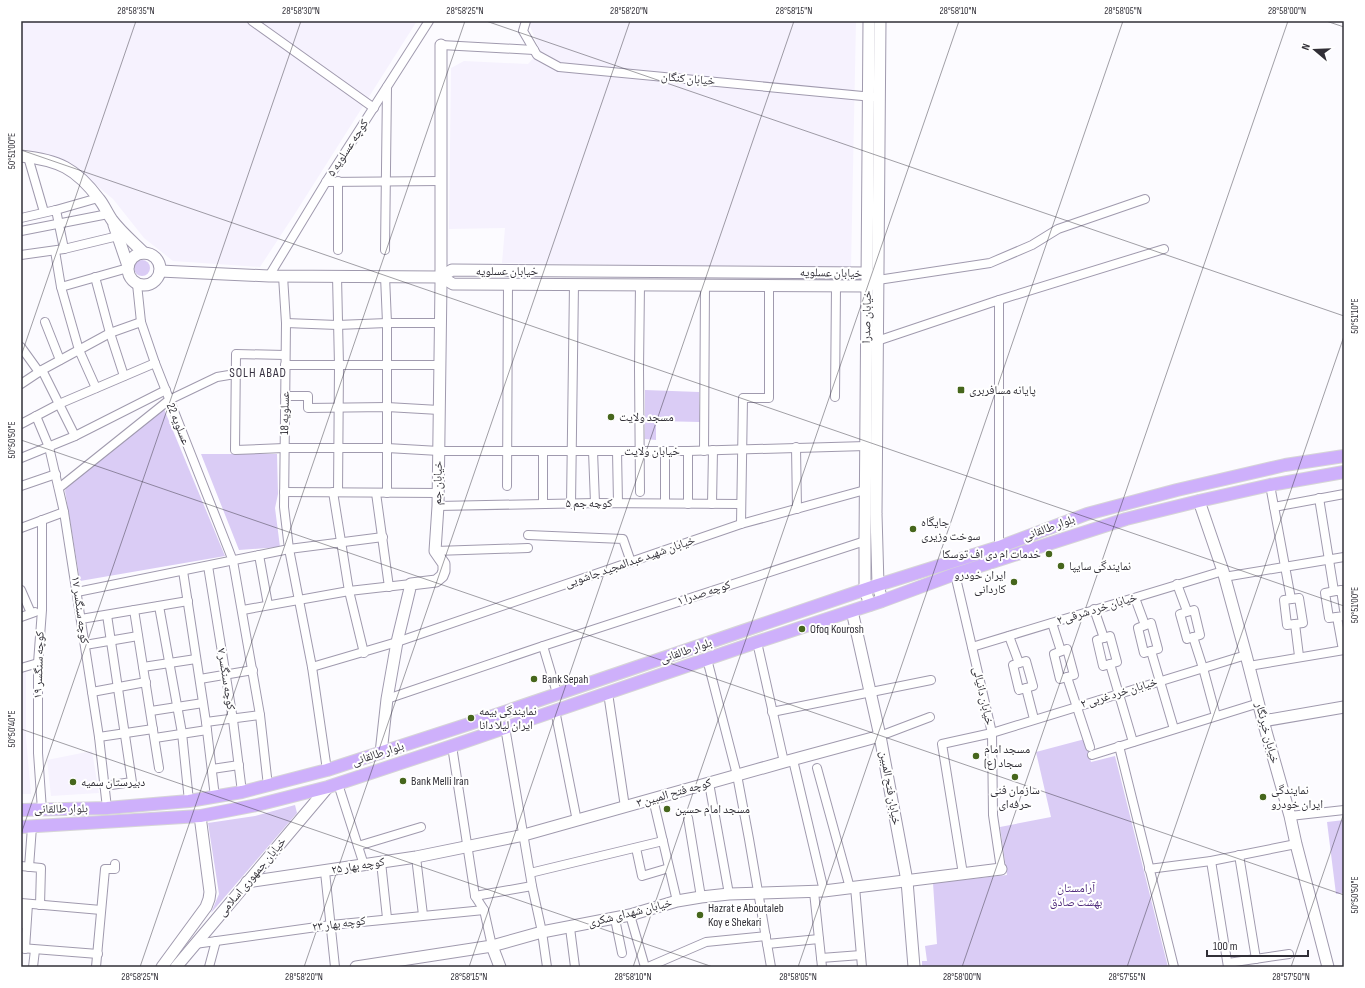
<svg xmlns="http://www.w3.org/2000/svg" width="1365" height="988" font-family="'Sofia Sans Condensed','Noto Naskh Arabic',sans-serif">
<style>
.built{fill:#f6f2fe}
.green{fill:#daccf5}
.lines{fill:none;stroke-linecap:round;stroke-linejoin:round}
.street-casing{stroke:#a09aae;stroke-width:10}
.secondary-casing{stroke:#a09aae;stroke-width:13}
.primary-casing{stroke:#d6d5d7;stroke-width:14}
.street{stroke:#fff;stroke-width:8}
.secondary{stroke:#fff;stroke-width:11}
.primary{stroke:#ceb0fb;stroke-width:12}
.ticks{fill:none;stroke:#312f37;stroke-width:1;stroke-opacity:0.45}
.poi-dot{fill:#46661c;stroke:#fff;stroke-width:1.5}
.labels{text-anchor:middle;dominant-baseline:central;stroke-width:4;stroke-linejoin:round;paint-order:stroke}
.street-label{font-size:12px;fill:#312f37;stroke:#fff}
.poi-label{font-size:12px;fill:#312f37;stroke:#fff;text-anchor:start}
.park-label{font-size:12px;fill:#502c7d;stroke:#fff}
.neighbourhood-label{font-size:13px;letter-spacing:1px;fill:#373242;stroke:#fff}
.neatline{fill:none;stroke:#312f37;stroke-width:1.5}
.ticks-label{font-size:10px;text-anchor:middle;fill:#312f37}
</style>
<rect width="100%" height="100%" fill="#fcfbff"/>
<!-- built -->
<g class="built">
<path d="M21,21H417L296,212L260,267L173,261L144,238L113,199L69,163L21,148Z"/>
<path d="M528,21H856L851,269L502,263L505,228L449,229L451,68L464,61L528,64L540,51Z"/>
<path d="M26,669V738L31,794H21V671Z"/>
<path d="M92,751L99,793L51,796L47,760Z"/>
</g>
<!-- green -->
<g class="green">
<circle cx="142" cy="268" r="8"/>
<path d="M645,390L699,392L700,422L656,421V440L645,439Z"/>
<path d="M164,409L225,556L80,581L65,491L69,481Z"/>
<path d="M201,454H277L278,494L275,508L280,547L239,550Z"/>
<path d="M1085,739L1091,762L1115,756L1168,967H922V961H927L925,946L937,944L933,883L1007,875L1000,827L1051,817L1036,752Z"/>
<path d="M295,805L297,813L211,913L219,894L208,823L255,816Z"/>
<path d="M1344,820V893L1336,894L1327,822Z"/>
</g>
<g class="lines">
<!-- street casing -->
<g class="street-casing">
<g id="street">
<path d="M252,21L374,108"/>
<path d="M526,21L523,31L537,55L559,67L873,97"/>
<path d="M441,45L534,50"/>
<path d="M28,157L44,212"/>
<path d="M338,181V250"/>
<path d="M326,182L441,181"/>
<path d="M56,210L64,249"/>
<path d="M21,218L56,210L98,198"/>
<path d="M21,231L108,214"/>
<path d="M385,250L387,87"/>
<path d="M55,251L61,287L79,350L96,388"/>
<path d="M21,255L64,249L118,236"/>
<path d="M269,276L326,182L429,21"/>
<path d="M283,276L286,323L284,507L289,549L312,667L327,770"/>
<path d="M337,276L339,366L338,492"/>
<path d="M385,276L387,323V493"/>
<path d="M95,277L110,333L124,376"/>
<path d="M878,280L990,263L1032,245L1058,229L1145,199"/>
<path d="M137,284L141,322L155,363L233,561L260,715L268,786"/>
<path d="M640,284L639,369L640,492"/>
<path d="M61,287L128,268"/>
<path d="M999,300L1164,249"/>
<path d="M45,322L60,360"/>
<path d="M286,323L337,325L387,323H440"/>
<path d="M877,341L999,300V547"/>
<path d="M21,347L39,372"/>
<path d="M285,355L236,354L235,450L284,448H387L439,451H688L866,446"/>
<path d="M285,365H440"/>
<path d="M42,370L75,436"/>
<path d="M21,384L42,370L110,333L141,322"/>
<path d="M285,396H308V408L387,407L439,410"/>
<path d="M835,397L836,286"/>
<path d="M36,416L49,447L64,512L99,737L107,808"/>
<path d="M21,424L59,404L155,363"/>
<path d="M796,447L797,509"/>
<path d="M593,451L595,503"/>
<path d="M617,451L618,503"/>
<path d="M688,451V504"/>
<path d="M704,451L705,284"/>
<path d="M21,458L75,436L166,390"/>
<path d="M1270,485L1291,599"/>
<path d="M21,486L56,474"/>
<path d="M507,486L508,283"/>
<path d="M59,488L169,400L217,377L235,374"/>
<path d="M284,492L438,493"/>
<path d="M333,492L349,591L364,653"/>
<path d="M376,493L389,587"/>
<path d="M1319,498L1334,591"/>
<path d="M665,503V451"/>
<path d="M543,504V451"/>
<path d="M571,504L574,284"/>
<path d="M712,504L713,450"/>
<path d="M438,506L595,503L741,504"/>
<path d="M1274,507L1344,494"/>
<path d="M741,524L743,398H769V285"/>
<path d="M21,528L64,512"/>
<path d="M528,535L623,539L631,562"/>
<path d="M435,551L528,548"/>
<path d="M259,555L268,605"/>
<path d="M208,566L233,720L242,792"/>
<path d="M183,571L206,722L215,797"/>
<path d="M955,574L992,733L993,815L1001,869"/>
<path d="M1224,577L1344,557"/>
<path d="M1177,584L1187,611"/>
<path d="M21,590L31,613"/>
<path d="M77,592L289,549L383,537"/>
<path d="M1135,598L1145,625"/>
<path d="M1299,598L1303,623L1287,625L1284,600Z"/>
<path d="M159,606L182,733L189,801"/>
<path d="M1094,609L1104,638"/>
<path d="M134,610L159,768"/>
<path d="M243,610L349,591L411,584"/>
<path d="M1194,610L1200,635L1187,639L1180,614Z"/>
<path d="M1344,610L1341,590L1325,593L1329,618L1344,616"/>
<path d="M21,617L35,612"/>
<path d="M1337,617L1343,650"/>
<path d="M81,619L188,601"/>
<path d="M1052,623L1061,651"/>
<path d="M1151,623L1158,649L1144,653L1138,628Z"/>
<path d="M1295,624L1299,656"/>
<path d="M1009,636L1019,663"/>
<path d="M1110,636L1117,662L1103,666L1097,640Z"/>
<path d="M1193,637L1203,668L1216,716"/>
<path d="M757,642L784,762"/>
<path d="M85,645L138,636"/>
<path d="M543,646L557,693"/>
<path d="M972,647L1223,571"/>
<path d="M1067,649L1074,675L1060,679L1054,654Z"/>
<path d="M1151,651L1174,729"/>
<path d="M707,659L737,775L749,839L771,967"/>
<path d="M1026,661L1033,686L1019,690L1013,665Z"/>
<path d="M1110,664L1133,742"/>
<path d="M1249,666L1344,650"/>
<path d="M143,667L196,659"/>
<path d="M312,667L397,642L741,524L865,490"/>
<path d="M21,668L38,663"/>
<path d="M1067,677L1090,747"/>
<path d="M200,679L253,670"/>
<path d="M1026,688L1034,719"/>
<path d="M92,692L146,682"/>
<path d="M608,693L625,807"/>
<path d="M387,699L543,646L865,541"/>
<path d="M555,710L577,821"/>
<path d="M151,711L203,703"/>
<path d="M772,712L931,680"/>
<path d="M206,722L260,715"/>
<path d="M505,727L532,886L542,932L547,967"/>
<path d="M880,736L930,717"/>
<path d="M99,737L153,729"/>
<path d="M155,738L207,730"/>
<path d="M452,746L475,896L484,910L492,946"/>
<path d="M1119,746L1174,967"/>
<path d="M1092,755L1259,703"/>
<path d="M793,760L824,891"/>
<path d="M817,768L850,888"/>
<path d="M212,769L239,765"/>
<path d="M709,783L729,894"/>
<path d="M338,784L364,865"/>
<path d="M104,786L132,782L107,615"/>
<path d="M653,799L677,901"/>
<path d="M42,810L38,753V663L42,610V520"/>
<path d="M1290,816L1344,810"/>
<path d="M688,818L701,897"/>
<path d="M358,846L421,827"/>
<path d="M636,848L642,876L669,868"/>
<path d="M1239,855L1256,959"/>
<path d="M416,857L423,915"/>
<path d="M1211,861L1228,967"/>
<path d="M381,862L387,918"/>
<path d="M21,866L41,868L40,905"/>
<path d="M29,867L32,827"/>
<path d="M1149,869L1211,861L1296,844"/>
<path d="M325,872L335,967"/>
<path d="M530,873L663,841"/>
<path d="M963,874L942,744L992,733L1246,655"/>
<path d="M855,887L862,967"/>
<path d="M814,892L822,967"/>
<path d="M475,896L532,886"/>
<path d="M21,903L101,910"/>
<path d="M630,915L645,967"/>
<path d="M615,919L622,953"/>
<path d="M21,924L23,904"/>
<path d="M570,928L575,967"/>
<path d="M195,944L331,925L484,910"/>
<path d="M767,944L819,939"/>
<path d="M21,948L98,954"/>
<path d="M25,949L28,904"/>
<path d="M821,958L861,955"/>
<path d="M1228,963L1289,954"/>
<path d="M33,967L35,950"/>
<path d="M96,967L105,869H115V864"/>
<path d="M209,967L216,941"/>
<path d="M648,967L706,942L766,936"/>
</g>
</g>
<!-- secondary casing -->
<g class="secondary-casing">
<g id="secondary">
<path d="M869,21L865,541V590L870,605"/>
<path d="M880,21L876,514L878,585L882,601"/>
<path d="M21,156C58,160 76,168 99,199C104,205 107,213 112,220C121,232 133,242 144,253"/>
<path d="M114,225L128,266"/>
<circle cx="144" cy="269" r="16"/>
<path d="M160,271L269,276L441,277L453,284L868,286L878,280L868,273L452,270L441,277"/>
<path d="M1199,501L1223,571L1246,655L1263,721L1290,816L1296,844L1328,967"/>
<path d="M852,611L880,736L907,881L914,967"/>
<path d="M1263,721L1344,707"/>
<path d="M381,753L387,699L397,642L411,584L436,581L442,576L444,571V564L435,551L438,506L441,283V45"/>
<path d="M247,882L416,857L524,835L784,762L880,736"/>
<path d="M492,946L500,967"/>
<path d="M162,967L206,907L209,899L210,892L200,816"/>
<path d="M176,967L328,787"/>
<path d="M356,967L492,946L542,932L630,915L677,901L701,897L729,894L824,891L1001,869"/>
</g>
</g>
<!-- primary casing -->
<g class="primary-casing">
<g id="primary">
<path d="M21,810L107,808L189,801L242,792L327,770L469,724L878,585L999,547L1087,514L1177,490L1285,465L1344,456"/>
<path d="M21,827L200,816L257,805L328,787L452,746L757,642L882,601L955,574L1126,519L1199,501L1270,485L1344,472"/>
</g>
</g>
<!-- street -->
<use href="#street" class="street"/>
<!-- secondary -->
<use href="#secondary" class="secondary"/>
<!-- primary -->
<use href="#primary" class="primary"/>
</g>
<!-- ticks -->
<path class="ticks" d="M486,21L1344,316M1326,21L1344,27M21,150L1344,606M21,356L136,21M21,440L1344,895M21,729L713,967M21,834L301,21M140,967L465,21M304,967L630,21M469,967L794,21M633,967L959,21M798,967L1123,21M962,967L1288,21M1127,967L1344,336M1291,967L1344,813"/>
<!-- markers -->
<g class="poi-dot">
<rect x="957" y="386" width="8" height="8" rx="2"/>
<circle cx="611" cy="417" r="4"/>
<circle cx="913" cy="529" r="4"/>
<circle cx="1049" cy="554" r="4"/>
<circle cx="1061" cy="566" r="4"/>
<circle cx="1014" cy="582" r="4"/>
<circle cx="802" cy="629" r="4"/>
<circle cx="534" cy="679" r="4"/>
<circle cx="471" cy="718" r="4"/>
<circle cx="976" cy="756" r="4"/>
<circle cx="1015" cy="777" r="4"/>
<circle cx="403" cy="781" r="4"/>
<circle cx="73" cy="782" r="4"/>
<circle cx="1263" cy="797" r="4"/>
<circle cx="667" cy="809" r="4"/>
<circle cx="700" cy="915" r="4"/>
</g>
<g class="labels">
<!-- street labels -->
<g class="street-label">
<text transform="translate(688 79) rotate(5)">خیابان کنگان</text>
<text transform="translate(348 148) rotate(-57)">کوچه عسلویه ۵</text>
<text x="507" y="271">خیابان عسلویه</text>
<text transform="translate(831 273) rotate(1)">خیابان عسلویه</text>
<text transform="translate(867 317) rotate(-89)">خیابان صدرا</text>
<text transform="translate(285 413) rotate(-89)">عسلویه 18</text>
<text transform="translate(178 424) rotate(68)">عسلویه 22</text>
<text x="652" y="451">خیابان ولایت</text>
<text transform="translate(438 483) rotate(-89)">خیابان جم</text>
<text x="589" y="503">کوچه جم ۵</text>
<text transform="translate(1049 528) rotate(-20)">بلوار طالقانی</text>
<text transform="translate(630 562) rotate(-19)">خیابان شهید عبدالمجید جاشویی</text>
<text transform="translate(704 593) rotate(-18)">کوچه صدرا ۱</text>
<text transform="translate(1097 609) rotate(-17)">خیابان خرد شرقی ۲</text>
<text transform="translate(80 610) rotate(82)">کوچه سنگسر ۱۷</text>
<text transform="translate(686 651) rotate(-19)">بلوار طالقانی</text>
<text transform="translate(39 665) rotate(-88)">کوچه سنگسر ۱۹</text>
<text transform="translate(226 679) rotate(81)">کوچه سنگسر ۷</text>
<text transform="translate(1119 693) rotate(-17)">خیابان خرد غربی ۲</text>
<text transform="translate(983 696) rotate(77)">خیابان دانیالی</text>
<text transform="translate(1267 733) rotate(75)">خیابان خبرنگار</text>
<text transform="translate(378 754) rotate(-18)">بلوار طالقانی</text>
<text transform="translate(890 788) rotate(80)">خیابان فتح المبین</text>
<text transform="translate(674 793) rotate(-16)">کوچه فتح المبین ۳</text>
<text transform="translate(61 809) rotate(-1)">بلوار طالقانی</text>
<text transform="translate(358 866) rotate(-9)">کوچه بهار ۲۵</text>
<text transform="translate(252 877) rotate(-50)">خیابان جمهوری اسلامی</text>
<text transform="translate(630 913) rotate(-14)">خیابان شهدای شکری</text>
<text transform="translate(339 924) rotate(-7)">کوچه بهار ۲۳</text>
</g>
<!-- poi labels -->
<g class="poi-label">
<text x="969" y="390">پایانه مسافربری</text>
<text x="619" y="417">مسجد ولایت</text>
<text x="921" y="522">جایگاه<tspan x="921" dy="14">سوخت وزیری</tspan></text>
<text x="1041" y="554" text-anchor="end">خدمات ام دی اف توسکا</text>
<text x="1069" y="566">نمایندگی سایپا</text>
<text x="1006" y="575" text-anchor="end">ایران خودرو<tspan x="1006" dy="14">کاردانی</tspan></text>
<text x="810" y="629">Ofoq Kourosh</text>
<text x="542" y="679">Bank Sepah</text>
<text x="479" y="711">نمایندگی بیمه<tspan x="479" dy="14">ایران لیلا دانا</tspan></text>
<text x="984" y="749">مسجد امام<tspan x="984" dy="14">سجاد (ع)</tspan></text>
<text x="411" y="781">Bank Melli Iran</text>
<text x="81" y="782">دبیرستان سمیه</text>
<text x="1015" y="790" text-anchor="middle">سازمان فنی<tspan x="1015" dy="14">حرفه‌ای</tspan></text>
<text x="1271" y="790">نمایندگی<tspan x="1271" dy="14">ایران خودرو</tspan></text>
<text x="675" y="809">مسجد امام حسین</text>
<text x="708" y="908">Hazrat e Aboutaleb<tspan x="708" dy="14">Koy e Shekari</tspan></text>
</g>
<!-- park labels -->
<g class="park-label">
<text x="1076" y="888">آرامستان<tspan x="1076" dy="14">بهشت صادق</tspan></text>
</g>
<!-- neighbourhood labels -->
<g class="neighbourhood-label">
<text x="258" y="373">SOLH ABAD</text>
</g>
</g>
<!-- border -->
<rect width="1365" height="988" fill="none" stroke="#ffffff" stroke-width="44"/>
<!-- north arrow -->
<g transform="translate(1315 50) rotate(289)" stroke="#ffffff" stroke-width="3" paint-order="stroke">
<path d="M0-3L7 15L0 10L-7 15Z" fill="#312f37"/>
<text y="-6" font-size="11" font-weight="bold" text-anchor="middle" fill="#312f37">N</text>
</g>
<!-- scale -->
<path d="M1207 950v6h101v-6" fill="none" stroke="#312f37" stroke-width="2"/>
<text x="1213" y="950" font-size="12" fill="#312f37" stroke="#ffffff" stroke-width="3" paint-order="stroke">100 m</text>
<rect x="22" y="22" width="1321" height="944" class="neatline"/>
<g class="ticks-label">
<text x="136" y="14">28°58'35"N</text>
<text x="301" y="14">28°58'30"N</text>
<text x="465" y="14">28°58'25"N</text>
<text x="629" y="14">28°58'20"N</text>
<text x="794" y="14">28°58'15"N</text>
<text x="958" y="14">28°58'10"N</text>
<text x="1123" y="14">28°58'05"N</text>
<text x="1287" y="14">28°58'00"N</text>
<text transform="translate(11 151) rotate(-90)" y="4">50°51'00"E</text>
<text transform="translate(1354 316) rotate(-90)" y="4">50°51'10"E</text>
<text transform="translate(11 440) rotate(-90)" y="4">50°50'50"E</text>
<text transform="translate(1354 605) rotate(-90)" y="4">50°51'00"E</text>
<text transform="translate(11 729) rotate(-90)" y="4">50°50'40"E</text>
<text transform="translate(1354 895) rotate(-90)" y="4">50°50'50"E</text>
<text x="140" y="980">28°58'25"N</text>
<text x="304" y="980">28°58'20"N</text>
<text x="469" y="980">28°58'15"N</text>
<text x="633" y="980">28°58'10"N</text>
<text x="798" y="980">28°58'05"N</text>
<text x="962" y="980">28°58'00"N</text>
<text x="1127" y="980">28°57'55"N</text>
<text x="1291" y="980">28°57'50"N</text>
</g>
</svg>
